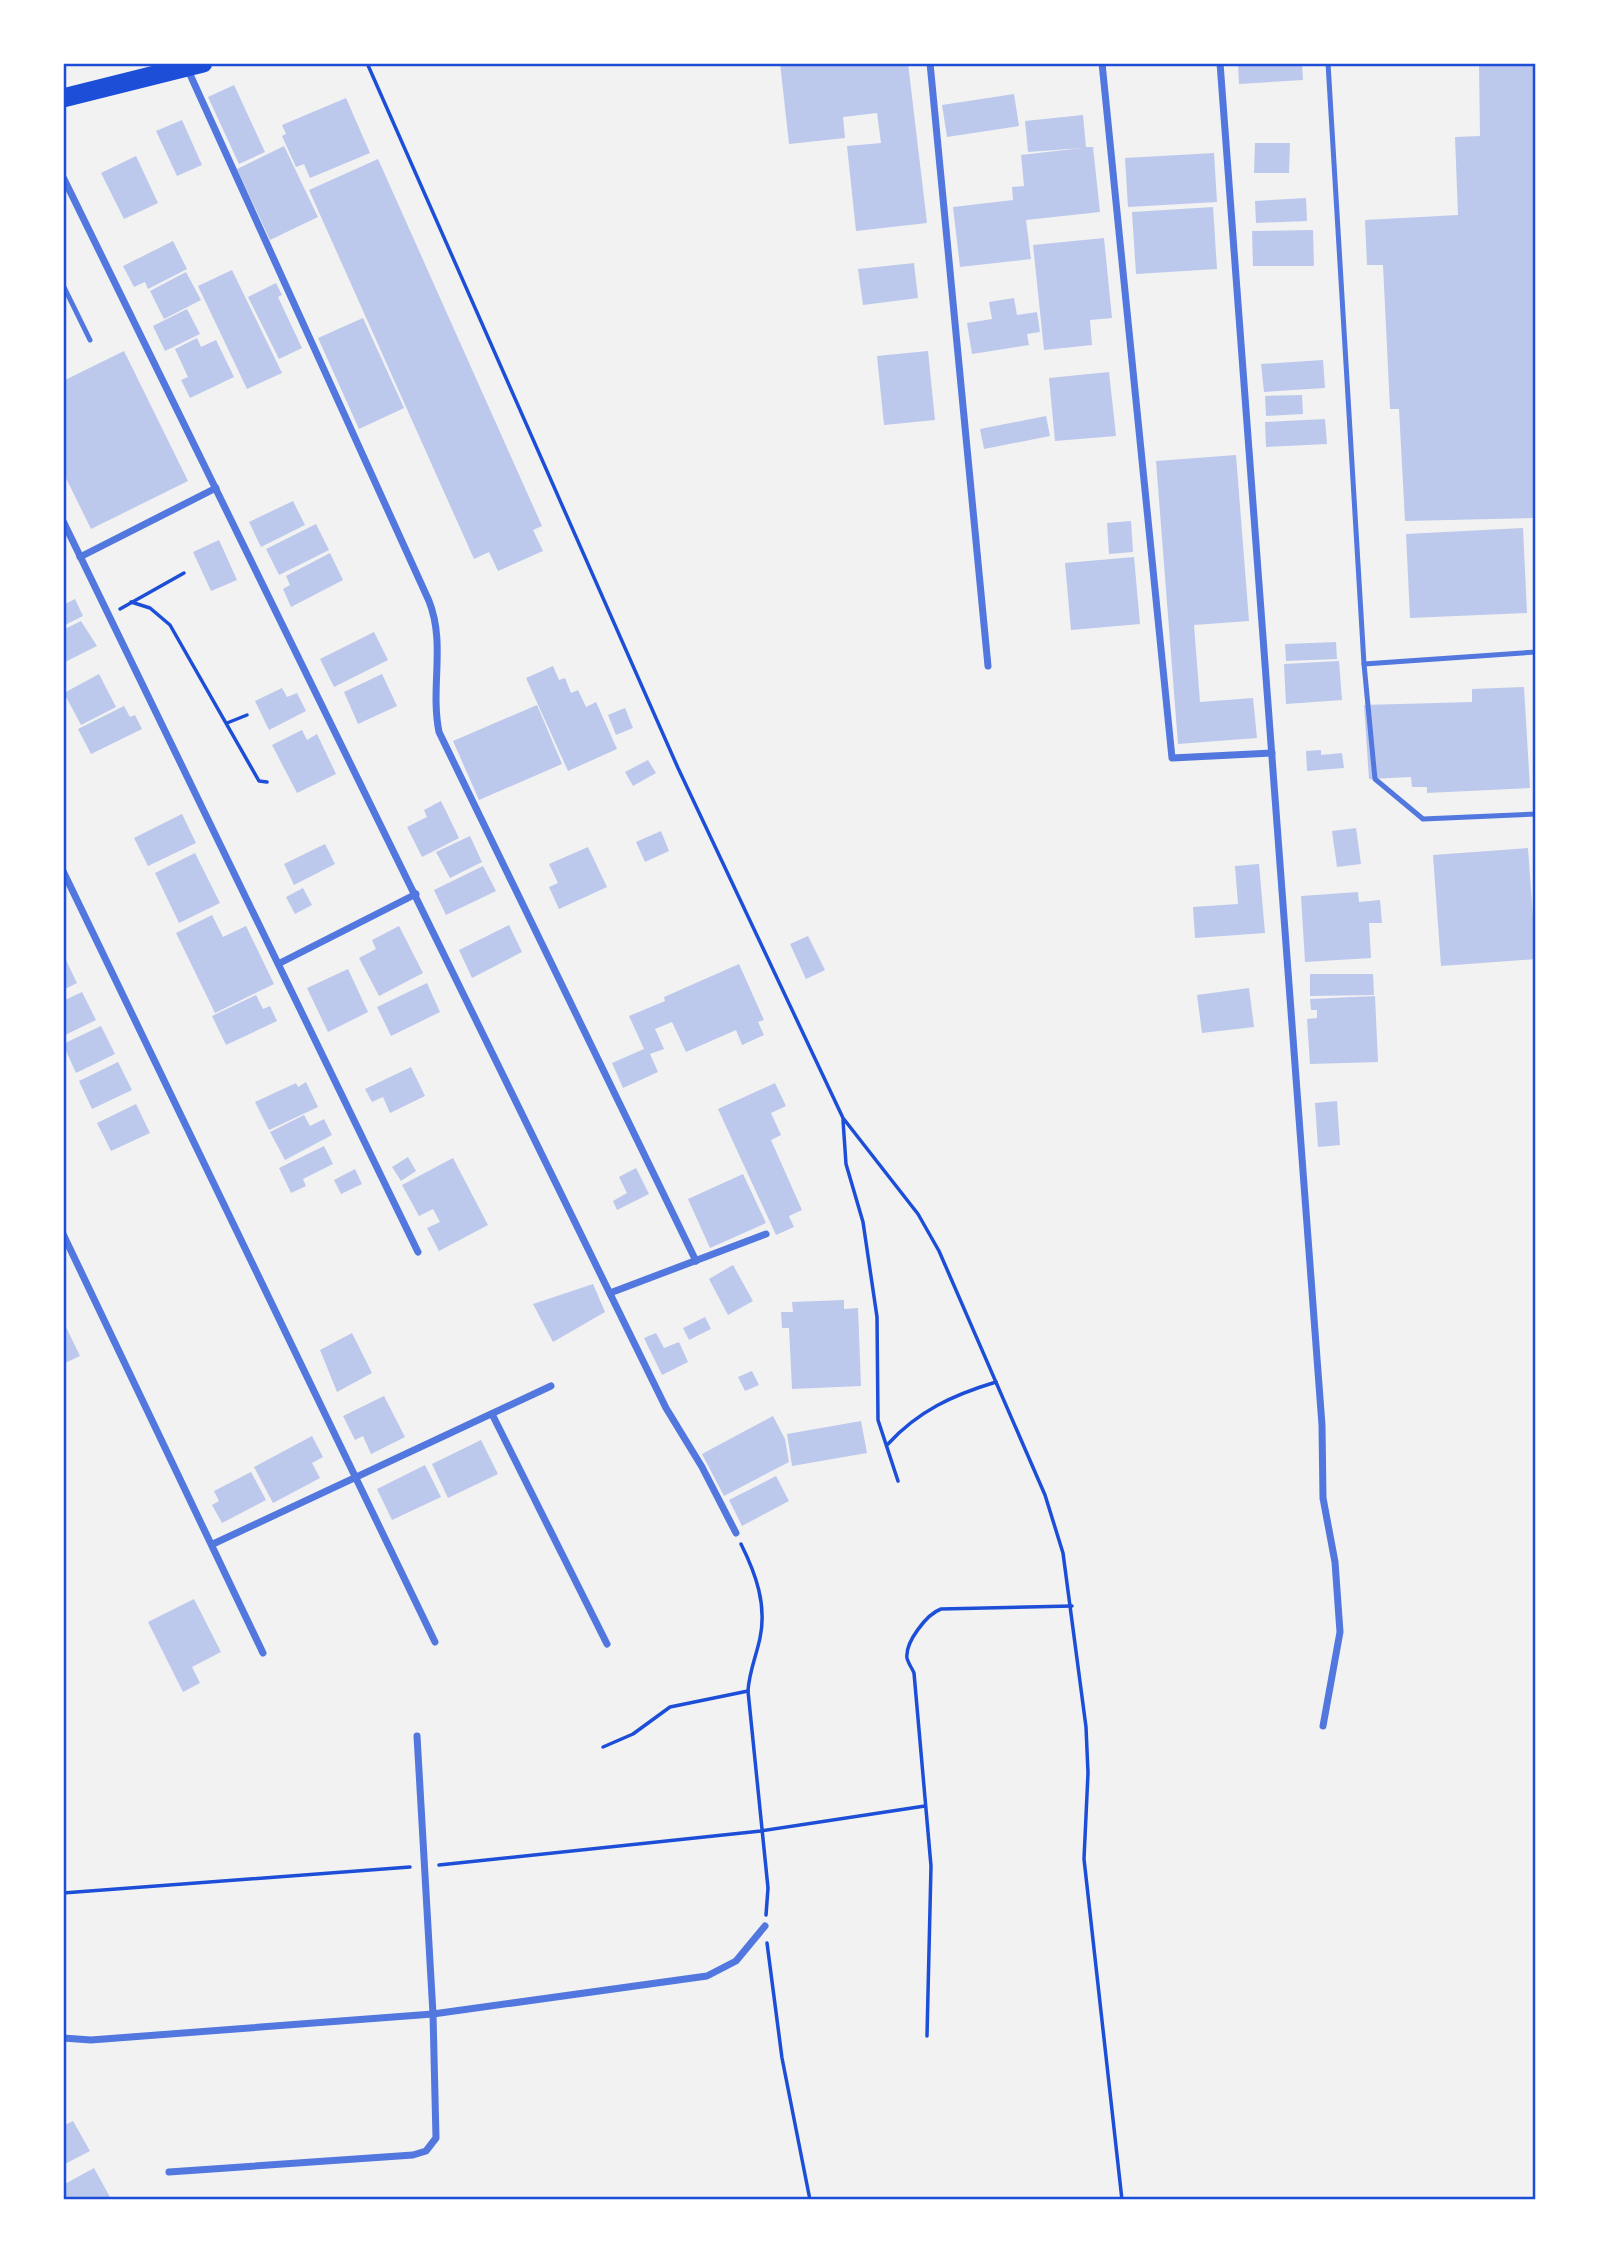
<svg xmlns="http://www.w3.org/2000/svg" width="1599" height="2263" font-family="'Alegreya Sans',sans-serif">
<style>
.building{fill:#bdc9ec}
.lines{fill:none;stroke-linecap:round;stroke-linejoin:round}
.path{stroke:#1d4ed8;stroke-width:3.5}
.service{stroke:#5277de;stroke-width:5}
.minor{stroke:#5277de;stroke-width:7}
.trunk{stroke:#1d4ed8;stroke-width:19}
.neatline{fill:none;stroke:#1d4ed8;stroke-width:2.5}
</style>
<rect width="100%" height="100%" fill="#f2f2f2"/>
<!-- building -->
<g class="building">
<path d="M780,63H908L927,223L856,231L847,146L881,143L877,113L843,117L845,138L789,144Z"/>
<path d="M1238,63H1302L1303,80L1239,84Z"/>
<path d="M1479,63H1536V518L1405,521L1399,409H1390L1383,265H1367L1365,220L1458,215L1455,137L1480,136Z"/>
<path d="M234,85L265,152L239,164L208,97Z"/>
<path d="M1014,94L1019,126L947,137L942,105Z"/>
<path d="M346,98L370,153L310,178L304,164L296,167L282,136L286,134L282,125Z"/>
<path d="M1083,115L1086,147H1093L1100,212L1026,220L1031,259L960,267L953,207L1013,200L1012,187L1024,186L1021,155L1082,148L1028,152L1025,121Z"/>
<path d="M182,120L202,165L177,176L156,131Z"/>
<path d="M1255,143H1290L1289,173H1254Z"/>
<path d="M284,146L318,217L270,240L237,169Z"/>
<path d="M1214,153L1217,202L1128,207L1125,158Z"/>
<path d="M136,156L158,203L124,219L101,173Z"/>
<path d="M378,159L542,526L533,530L543,551L498,571L489,552L474,559L309,190Z"/>
<path d="M1306,198L1307,221L1256,223L1255,201Z"/>
<path d="M1213,207L1217,269L1136,274L1132,212Z"/>
<path d="M1313,230L1314,266H1253L1252,231Z"/>
<path d="M1104,238L1112,318L1090,320L1092,345L1044,350L1033,245Z"/>
<path d="M173,241L187,269L148,289L145,282L134,287L123,266Z"/>
<path d="M914,263L918,298L863,305L858,269Z"/>
<path d="M232,270L282,373L247,389L198,286Z"/>
<path d="M186,272L201,300L164,319L150,291Z"/>
<path d="M276,283L282,295L278,297L302,348L279,359L248,297Z"/>
<path d="M1014,298L1017,315L1037,312L1040,332L1027,334L1029,345L972,354L967,323L992,319L989,302Z"/>
<path d="M187,309L200,334L165,351L153,326Z"/>
<path d="M363,318L404,408L359,429L318,338Z"/>
<path d="M197,338L201,347L216,340L234,377L190,398L181,380L188,377L175,349Z"/>
<path d="M124,351L188,481L91,529L63,472V381Z"/>
<path d="M928,351L935,420L884,425L877,356Z"/>
<path d="M1323,360L1325,388L1264,392L1261,364Z"/>
<path d="M1109,372L1116,436L1055,441L1049,378Z"/>
<path d="M1302,395L1303,414L1266,416L1265,396Z"/>
<path d="M1046,416L1050,436L984,449L980,429Z"/>
<path d="M1325,419L1327,444L1266,447L1265,422Z"/>
<path d="M1236,455L1249,621L1194,625L1200,702L1253,698L1257,738L1178,744L1156,461Z"/>
<path d="M293,501L305,525L261,547L249,522Z"/>
<path d="M1131,521L1133,552L1109,554L1107,523Z"/>
<path d="M316,524L329,550L279,575L266,549Z"/>
<path d="M1523,528L1527,613L1410,618L1406,534Z"/>
<path d="M219,540L237,580L211,591L193,552Z"/>
<path d="M330,553L343,580L291,607L283,589L290,585L286,576Z"/>
<path d="M1134,557L1140,624L1071,630L1065,563Z"/>
<path d="M75,599L83,616L63,626V605Z"/>
<path d="M81,621L97,646L63,663V630Z"/>
<path d="M374,632L388,660L334,687L320,659Z"/>
<path d="M1336,642L1337,659L1286,661L1285,644Z"/>
<path d="M1339,661L1342,700L1286,704L1284,664Z"/>
<path d="M553,666L559,680L565,678L571,693L578,690L586,707L596,702L617,749L568,771L526,678Z"/>
<path d="M99,674L116,707L81,725L64,693Z"/>
<path d="M382,674L397,706L358,724L344,692Z"/>
<path d="M1524,687L1530,788L1427,793V787H1412L1411,777L1369,779L1364,705L1472,702V689Z"/>
<path d="M282,688L287,697L297,693L306,711L269,730L255,701Z"/>
<path d="M537,705L562,764L479,800L453,741Z"/>
<path d="M124,706L130,717L135,715L142,729L91,754L78,729Z"/>
<path d="M625,708L633,728L616,735L608,715Z"/>
<path d="M302,730L307,740L317,734L336,774L297,793L272,745Z"/>
<path d="M1321,750V755L1342,753L1344,768L1307,771L1306,751Z"/>
<path d="M648,760L656,773L633,786L625,772Z"/>
<path d="M441,801L459,838L422,857L407,827L427,817L424,810Z"/>
<path d="M182,814L196,843L148,866L134,838Z"/>
<path d="M1356,828L1361,864L1337,867L1332,831Z"/>
<path d="M661,831L669,851L645,862L636,842Z"/>
<path d="M470,836L482,862L450,878L436,852Z"/>
<path d="M325,844L335,864L294,885L284,864Z"/>
<path d="M588,847L607,887L559,909L549,887L558,883L549,864Z"/>
<path d="M1528,848L1536,959L1441,966L1433,855Z"/>
<path d="M195,853L220,903L179,923L155,873Z"/>
<path d="M1259,864L1265,933L1195,938L1193,907L1238,904L1235,866Z"/>
<path d="M483,866L496,891L446,915L434,890Z"/>
<path d="M303,888L312,905L295,914L286,897Z"/>
<path d="M1358,892L1359,902L1380,900L1382,923H1369L1371,958L1305,962L1301,896Z"/>
<path d="M212,915L223,937L246,926L274,984L215,1013L176,933Z"/>
<path d="M509,925L522,952L472,978L459,950Z"/>
<path d="M399,926L423,973L379,996L359,958L376,949L372,940Z"/>
<path d="M808,936L825,970L806,979L790,944Z"/>
<path d="M63,954L77,983L63,990Z"/>
<path d="M739,964L764,1020L758,1022L764,1035L742,1045L736,1030L686,1052L672,1022L655,1029L664,1049L650,1054L658,1072L623,1088L612,1063L644,1049L629,1016L665,1001L664,997Z"/>
<path d="M348,969L368,1012L328,1032L307,988Z"/>
<path d="M1310,974H1373L1374,995L1310,996Z"/>
<path d="M427,983L440,1012L391,1036L377,1007Z"/>
<path d="M1249,988L1254,1027L1202,1033L1197,995Z"/>
<path d="M82,992L96,1020L63,1036V1001Z"/>
<path d="M256,995L263,1009L270,1006L277,1021L226,1045L212,1016Z"/>
<path d="M1375,996L1378,1062L1310,1064L1307,1019L1317,1018V1010H1311L1310,999Z"/>
<path d="M101,1026L115,1054L76,1073L63,1044Z"/>
<path d="M118,1062L132,1090L92,1109L79,1081Z"/>
<path d="M411,1067L425,1096L390,1113L383,1097L372,1102L365,1089Z"/>
<path d="M306,1082L318,1107L269,1130L255,1102L296,1083L298,1087Z"/>
<path d="M775,1083L786,1106L771,1113L781,1135L771,1140L802,1210L789,1216L794,1227L776,1235L718,1109Z"/>
<path d="M1337,1101L1340,1145L1318,1147L1315,1103Z"/>
<path d="M136,1104L150,1133L111,1151L97,1123Z"/>
<path d="M304,1115L310,1126L324,1119L332,1135L285,1160L270,1132Z"/>
<path d="M324,1146L333,1164L303,1179L306,1186L291,1193L279,1168Z"/>
<path d="M408,1157L416,1171L401,1181L392,1167Z"/>
<path d="M453,1158L488,1225L439,1251L427,1228L440,1222L433,1209L419,1216L402,1185Z"/>
<path d="M636,1168L649,1194L617,1210L613,1201L627,1193L619,1177Z"/>
<path d="M355,1169L362,1184L341,1194L334,1180Z"/>
<path d="M743,1174L766,1223L710,1248L688,1199Z"/>
<path d="M733,1265L753,1301L728,1315L709,1279Z"/>
<path d="M593,1284L605,1312L553,1342L533,1304Z"/>
<path d="M844,1300V1309L858,1308L861,1386L792,1389L789,1328H782L781,1312H793L792,1302Z"/>
<path d="M705,1317L711,1329L689,1340L683,1328Z"/>
<path d="M66,1327L80,1356L63,1364V1329Z"/>
<path d="M352,1333L372,1373L337,1392L320,1350Z"/>
<path d="M656,1333L664,1348L679,1342L688,1362L662,1375L644,1338Z"/>
<path d="M752,1371L759,1385L745,1391L738,1377Z"/>
<path d="M384,1396L405,1437L371,1454L363,1436L355,1440L343,1416Z"/>
<path d="M773,1416L785,1439L789,1462L724,1496L702,1454Z"/>
<path d="M861,1421L867,1453L792,1466L787,1434Z"/>
<path d="M312,1436L323,1457L312,1463L320,1478L273,1503L254,1467Z"/>
<path d="M481,1440L498,1474L448,1498L432,1464Z"/>
<path d="M425,1465L441,1497L392,1520L377,1489Z"/>
<path d="M251,1472L266,1500L222,1523L212,1505L219,1501L214,1491Z"/>
<path d="M776,1476L789,1501L742,1526L729,1500Z"/>
<path d="M194,1599L221,1652L192,1667L200,1683L183,1692L148,1622Z"/>
<path d="M73,2121L90,2151L63,2165V2126Z"/>
<path d="M94,2168L111,2199L63,2200V2185Z"/>
</g>
<g class="lines">
<!-- path -->
<g class="path">
<path d="M367,63L678,768L843,1118L918,1214L939,1251L1045,1495L1063,1553L1086,1727L1088,1773L1084,1859L1122,2200"/>
<path d="M131,602L150,608L170,625L259,781L267,782"/>
<path d="M120,609L184,573"/>
<path d="M227,723L247,715"/>
<path d="M843,1120L846,1164L863,1222L877,1317L878,1420L898,1481"/>
<path d="M888,1444C918,1411 953,1395 996,1382"/>
<path d="M741,1544C756,1574 767,1605 760,1638C756,1657 749,1672 748,1691L768,1888L766,1915"/>
<path d="M603,1747L633,1734L670,1707L748,1691"/>
<path d="M439,1865L761,1831L925,1806"/>
<path d="M63,1893L410,1867"/>
<path d="M767,1943L782,2058L810,2200"/>
<path d="M927,2036L931,1866L914,1673C912,1668 908,1663 907,1658C905,1642 927,1614 941,1609L1072,1606"/>
</g>
<!-- service -->
<g class="service">
<path d="M1328,63L1364,664L1375,779L1423,819L1536,814"/>
<path d="M63,285L90,340"/>
<path d="M1364,664L1536,652"/>
</g>
<!-- minor -->
<g class="minor">
<path d="M930,63L988,666"/>
<path d="M1102,63L1172,758L1272,753"/>
<path d="M1220,63L1322,1425L1323,1498L1335,1562L1340,1632L1323,1726"/>
<path d="M188,70L429,601C446,644 430,687 439,732L696,1261"/>
<path d="M63,177L666,1408L702,1467L736,1533"/>
<path d="M63,521L418,1252"/>
<path d="M80,557L216,488"/>
<path d="M63,871L435,1642"/>
<path d="M280,963L416,894"/>
<path d="M63,1234L263,1653"/>
<path d="M610,1293L766,1234"/>
<path d="M492,1414L607,1644"/>
<path d="M213,1544L551,1386"/>
<path d="M63,2038L91,2040L433,2014L707,1976L736,1961L765,1926"/>
<path d="M169,2172L413,2155L426,2151L436,2138L433,2014L417,1736"/>
</g>
<!-- trunk -->
<path class="trunk" d="M63,98L203,63"/>
</g>
<!-- border -->
<rect width="1599" height="2263" fill="none" stroke="#ffffff" stroke-width="130"/>
<rect x="65" y="65" width="1469" height="2133" class="neatline"/>
</svg>
